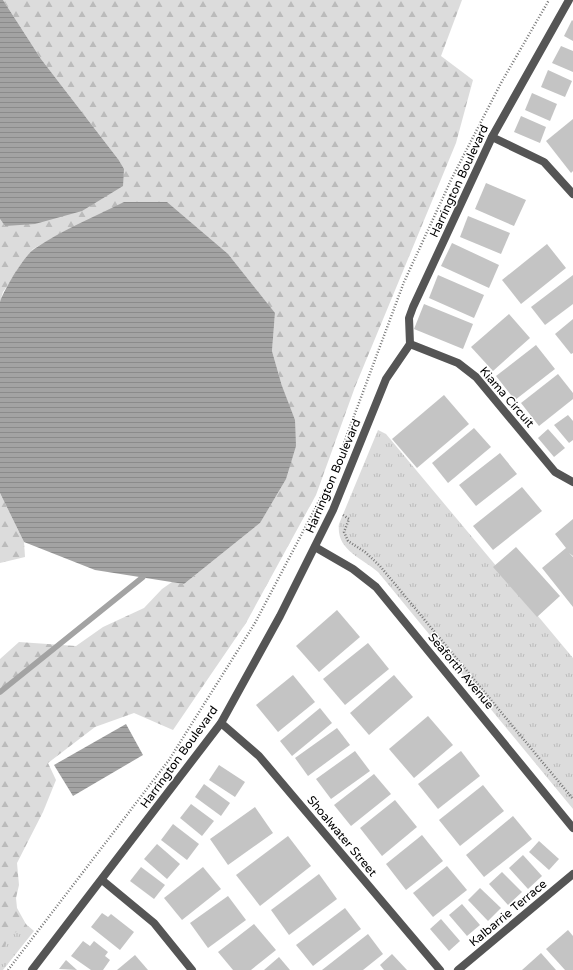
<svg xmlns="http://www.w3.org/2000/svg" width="573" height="970" font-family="'Varela Round',sans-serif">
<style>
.grass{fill:url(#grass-tufts)}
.forest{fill:url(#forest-firs)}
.water{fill:url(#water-rules)}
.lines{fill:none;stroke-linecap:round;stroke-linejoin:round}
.stream{stroke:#a3a3a3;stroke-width:5.5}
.building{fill:#c4c4c4}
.path{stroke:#777;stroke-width:2.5;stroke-dasharray:1 2;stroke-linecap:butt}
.minor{stroke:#555;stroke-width:8}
.labels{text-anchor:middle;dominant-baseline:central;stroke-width:3;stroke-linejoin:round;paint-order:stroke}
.street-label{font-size:12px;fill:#000;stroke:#fff}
</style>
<defs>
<pattern id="grass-tufts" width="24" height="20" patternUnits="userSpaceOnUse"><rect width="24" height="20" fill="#dcdcdc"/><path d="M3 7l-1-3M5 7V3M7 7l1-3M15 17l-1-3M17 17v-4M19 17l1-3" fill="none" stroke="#bbb"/></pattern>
<pattern id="forest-firs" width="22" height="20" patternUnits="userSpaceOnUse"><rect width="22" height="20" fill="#dcdcdc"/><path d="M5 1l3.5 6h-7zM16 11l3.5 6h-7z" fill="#bbb"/></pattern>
<pattern id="water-rules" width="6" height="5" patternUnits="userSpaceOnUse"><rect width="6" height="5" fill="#a3a3a3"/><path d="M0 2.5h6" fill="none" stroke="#8b8b8b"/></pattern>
</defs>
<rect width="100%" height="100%" fill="#fff"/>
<!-- grass -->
<g class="grass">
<path d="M378,430L386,434L573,658V809L378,572C361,557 336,550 339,524Z"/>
<path d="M0,902L34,931L3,970H0Z"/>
</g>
<!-- forest -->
<g class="forest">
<path d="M3,0H462L441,56L473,80L456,143L355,387L316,495L246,623L173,730L134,713L95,727L48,763L56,780L43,812L17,863L19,885L16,898L17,908L27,926L9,936L0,958V659L19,642L76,646L103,627L144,608L162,589L172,582L184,584L260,523L282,386L272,351L275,313L73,227L33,249L3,292L0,302V219L5,226L118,159L41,59Z"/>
<path d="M0,493L24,542L25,557L0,563Z"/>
</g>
<!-- water -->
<g class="water">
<path d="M0,0H3L41,59L118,159L124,169L123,186L82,211L35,224L5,226L0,219Z"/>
<path d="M124,202H167L228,254L275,313L272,351L282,386L295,420L296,446L286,479L260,523L184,584L95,570L24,542L0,493V302C3,291 25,255 34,249C62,230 94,217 124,202Z"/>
<path d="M126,724L143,755L73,796L54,765Z"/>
</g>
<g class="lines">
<!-- stream -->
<path class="stream" d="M0,692L143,577"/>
</g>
<!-- building -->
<g class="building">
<path d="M572,20L573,21V41L564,36Z"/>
<path d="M561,46L573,51V72L552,63Z"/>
<path d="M548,70L572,81L565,97L541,87Z"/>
<path d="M532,93L557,104L550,121L525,110Z"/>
<path d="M521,116L546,127L540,143L514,132Z"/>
<path d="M573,119V171L571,173L546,141Z"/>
<path d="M486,183L526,200L514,226L475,209Z"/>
<path d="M468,216L510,233L501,254L460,237Z"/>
<path d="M452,243L499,265L489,288L441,266Z"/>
<path d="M547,244L566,268L521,304L502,280Z"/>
<path d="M438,275L484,295L474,318L429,298Z"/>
<path d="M573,275V304L545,325L531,307Z"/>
<path d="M424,304L473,324L463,349L414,329Z"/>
<path d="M509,314L530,338L493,371L471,347Z"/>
<path d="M573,319V353L571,354L555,334Z"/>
<path d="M536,345L555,369L515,400L496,376Z"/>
<path d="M558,374L573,393V399L539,426L521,403Z"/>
<path d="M444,395L469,424L417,468L392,439Z"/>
<path d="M568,415L573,421V440L569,443L554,425Z"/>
<path d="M474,428L491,447L448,483L432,463Z"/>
<path d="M548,429L565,448L554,457L538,438Z"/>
<path d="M500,453L517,474L476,506L459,485Z"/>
<path d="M522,487L542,511L493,550L473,526Z"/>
<path d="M573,519V556L569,553L573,557V607L542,568L566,548L555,534Z"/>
<path d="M516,547L560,596L537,617L493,567Z"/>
<path d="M337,610L360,637L319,672L296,646Z"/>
<path d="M368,643L389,669L345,705L323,679Z"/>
<path d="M293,675L315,702L278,732L256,705Z"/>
<path d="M394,675L413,697L369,735L350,713Z"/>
<path d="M320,708L332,723L292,756L280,741Z"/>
<path d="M428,716L453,745L414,778L389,749Z"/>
<path d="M337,728L350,745L308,776L295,758Z"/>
<path d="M355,751L370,771L331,799L316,779Z"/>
<path d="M461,751L480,776L438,809L418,784Z"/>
<path d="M219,765L245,782L235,797L209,780Z"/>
<path d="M374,774L391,794L351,826L334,805Z"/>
<path d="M204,784L230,803L221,816L195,797Z"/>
<path d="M483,785L504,811L460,846L439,820Z"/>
<path d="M395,800L417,827L382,856L360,828Z"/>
<path d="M191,804L214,821L202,836L180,818Z"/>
<path d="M255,807L273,833L228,865L210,839Z"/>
<path d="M513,816L532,839L484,877L466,855Z"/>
<path d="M173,824L199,844L187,860L161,840Z"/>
<path d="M422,835L443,861L406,890L386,864Z"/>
<path d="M288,836L311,866L260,906L236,875Z"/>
<path d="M539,841L559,859L549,870L529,852Z"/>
<path d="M157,844L180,864L167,879L144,859Z"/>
<path d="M523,855L542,876L528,889L509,868Z"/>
<path d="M447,866L467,890L433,917L413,893Z"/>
<path d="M141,867L165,885L154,899L130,881Z"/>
<path d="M203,867L221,889L182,920L164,898Z"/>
<path d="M502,872L522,892L508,905L489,884Z"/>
<path d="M319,874L337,899L289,935L271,910Z"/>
<path d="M480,888L501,908L488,921L468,900Z"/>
<path d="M228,896L246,920L208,948L190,923Z"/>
<path d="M462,904L480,925L467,936L449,915Z"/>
<path d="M345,908L361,929L313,966L296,945Z"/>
<path d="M102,913L108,917L111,914L134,932L120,950L91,927Z"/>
<path d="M441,919L460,941L449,951L430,929Z"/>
<path d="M254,924L276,950L251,970H233L218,952Z"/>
<path d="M568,930L573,936V970H565L546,949Z"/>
<path d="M368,934L383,954L363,970H322Z"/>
<path d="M83,941L90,946L94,941L108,952L105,956L110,960L103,970H91L71,956Z"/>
<path d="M541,953L556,970H522Z"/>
<path d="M392,954L407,970H384L380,965Z"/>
<path d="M135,955L148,970H117Z"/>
<path d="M279,957L290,970H264Z"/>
<path d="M66,960L77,970L59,969Z"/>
</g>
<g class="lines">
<!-- path -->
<g class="path">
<path d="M341,451L404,282L452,178L501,83L549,0"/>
<path d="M343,515L349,519L344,532L348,541L365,552L380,566L573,799"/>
<path d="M8,970L169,760L255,623L328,484"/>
</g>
<!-- minor -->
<g class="minor">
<path d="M492,137L544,162L573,194"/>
<path d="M410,344L458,363L476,377L555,472L573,482"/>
<path d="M315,547L353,569L376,587L573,828"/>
<path d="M221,723L259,756L440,970"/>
<path d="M102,880L154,923L192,970"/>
<path d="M32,970L221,723L280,616L333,510L386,379L410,344L409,318L413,307L492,137L569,0"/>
<path d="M458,970L573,874"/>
</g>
</g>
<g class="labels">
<!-- street labels -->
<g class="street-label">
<text transform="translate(459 181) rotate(-65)">Harrington Boulevard</text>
<text transform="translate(507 397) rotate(49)">Kiama Circuit</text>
<text transform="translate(333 476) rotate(-67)">Harrington Boulevard</text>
<text transform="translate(461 671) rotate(50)">Seaforth Avenue</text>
<text transform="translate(179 757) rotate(-54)">Harrington Boulevard</text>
<text transform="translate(342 836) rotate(50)">Shoalwater Street</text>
<text transform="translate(508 913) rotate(-40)">Kalbarrie Terrace</text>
</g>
</g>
</svg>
